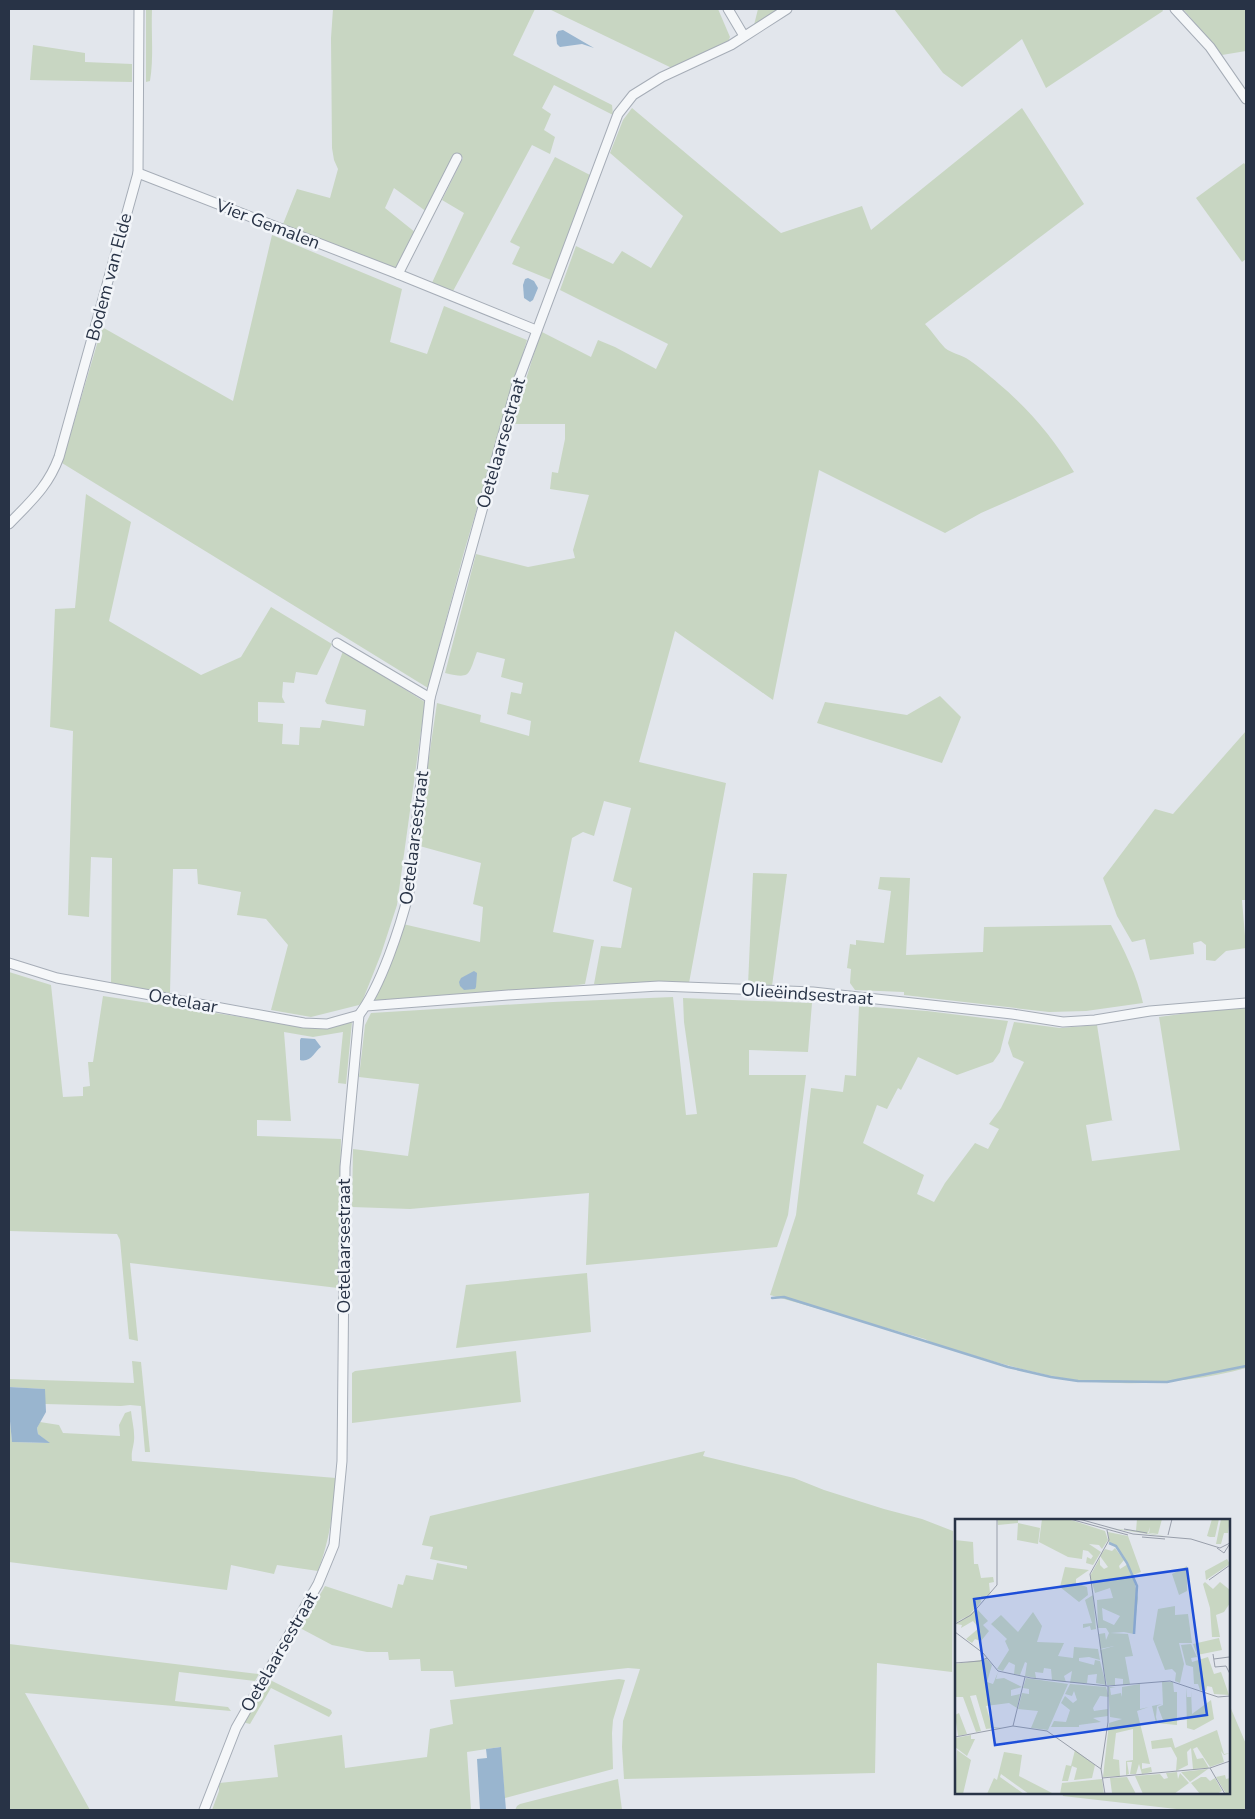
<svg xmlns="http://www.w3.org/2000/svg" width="1255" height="1819" font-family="'Nunito Sans',sans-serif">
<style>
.green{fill:#c8d6c2}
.water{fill:#99b5cf}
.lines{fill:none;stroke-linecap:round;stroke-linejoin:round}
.stream{stroke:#99b5cf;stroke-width:2.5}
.street-casing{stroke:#a6adb7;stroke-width:11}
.street{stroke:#f5f7f9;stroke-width:9}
.labels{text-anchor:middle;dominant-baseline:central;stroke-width:5;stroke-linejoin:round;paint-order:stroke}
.street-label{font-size:18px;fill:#283346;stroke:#f2f5f9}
.inset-river{fill:none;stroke:#99b5cf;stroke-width:2.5}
.inset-road{fill:none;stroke:#989eaa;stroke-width:1}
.view{fill:#1d4ed8;fill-opacity:0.15;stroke:#1d4ed8;stroke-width:2.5}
.inset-edge{fill:none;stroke:#283346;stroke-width:2.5}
</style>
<rect width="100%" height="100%" fill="#e2e6ec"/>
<!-- green -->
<g class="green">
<path d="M146,9H152C151,33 154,58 150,81L146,82Z"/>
<path d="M333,9H535L513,55L612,105L613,115L554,85L542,108L551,114L544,130L555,137L550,154L532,145L452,293L431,285L464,213L442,200L463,158L457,154L427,212L394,188L385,208L416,233L398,270L283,224L297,189L330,198L338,169L334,160L332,148L331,38Z"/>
<path d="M549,9H718L730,37L728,42L676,70Z"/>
<path d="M758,9H782L753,29Z"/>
<path d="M894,9H1162L1163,11L1046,88L1022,39L962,87L943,73Z"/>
<path d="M1183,9H1246V51L1222,55Z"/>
<path d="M33,45L85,53V62L132,64V82L30,80Z"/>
<path d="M632,108L781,233L862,206L871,230L1022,108L1084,204L925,324C932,331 938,341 945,348C951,353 959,354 966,358C977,365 989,375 999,384C1028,408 1055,440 1074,472L981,513L945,533L819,470L773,700L675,631L639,762L726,783L689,983L594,984L601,946L621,948L632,888L613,881L631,808L604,801L594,836L583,832L572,838L553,932L594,940L585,984L532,991L375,1001V997L403,924L480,942L483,907L473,904L481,863L416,845L437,703L481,715L480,722L529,736L531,721L507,714L511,692L521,694L523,683L501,677L505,659L477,652C468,676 471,679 445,673L476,554L528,567L575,558L573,550L589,495L550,489L552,472L558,473L565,439V424H512L537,344L542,332L591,357L598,340L615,347L656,369L668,344L560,290L576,246L613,264L622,251L651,268L683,216L610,153L623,120Z"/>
<path d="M555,157L590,175L551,280L512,264L520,247L510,242Z"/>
<path d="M1244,163L1246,166V259L1242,262L1196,198Z"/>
<path d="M272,235L402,289L390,342L427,354L444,306L527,340L464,552L428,688L62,463L102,327L233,401Z"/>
<path d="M86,494L131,522L109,621L201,675L241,657L271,607L332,644L317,675L296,672L294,683L283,682L282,697L285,703L258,702V722L283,724L282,744L299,745L300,727L320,728L322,720L364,726L366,710L327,704L325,701L343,651L425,702L397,905L381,954L362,1002L359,1005L311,1017L271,1010L288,945L266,919L237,915L241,892L198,884L197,869H173L170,993L111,984L112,858L91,857L89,917L68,915L73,731L50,727L55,609L75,608Z"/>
<path d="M940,696L961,717L942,763L817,723L825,702L907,715Z"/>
<path d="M1246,731V900H1242L1246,948L1226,951L1215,961L1206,960V945L1201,941L1193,943L1194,954L1150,960L1145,939L1132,942L1117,916L1103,878L1155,809L1173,814Z"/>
<path d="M753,873L787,874L772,986L748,985Z"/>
<path d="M880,877L910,878L906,955L983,952L984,927L1111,925C1124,950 1137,975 1143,1003L1086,1011L1049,1012L904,995V992L855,990L850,983L851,969L847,968L850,944L856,945V940L884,943L891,891L878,889Z"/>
<path d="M9,972L51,985L63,1097L83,1096V1087L90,1086L88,1062H93L103,996L314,1028L352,1022L346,1084L338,1083L343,1032L313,1037L284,1032L291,1121L257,1120V1136L341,1139L338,1288L130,1263L138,1341L129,1339L120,1240L117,1234L9,1231Z"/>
<path d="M673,997L686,1115L697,1114L684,1022L683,998L812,1003L808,1052L749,1050V1075H806L788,1215L777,1247L586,1265L589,1193L410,1209L352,1207L353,1149L408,1156L419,1084L359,1077L365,1025L371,1013L553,1002Z"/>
<path d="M1246,1005V1368C1189,1384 1116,1388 1057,1377C1015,1369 973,1355 932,1343L925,1339L770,1295L796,1215L811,1088L843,1092L845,1075L856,1076L859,1006L927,1011L1008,1021L1000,1052L993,1062L957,1075L918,1057L901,1090L898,1088L887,1109L877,1105L863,1143L924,1175L917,1194L934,1202L945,1183L975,1143L988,1149L999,1129L989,1124L1001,1108L1024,1062L1013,1057L1008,1043L1014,1022L1060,1028L1097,1025L1112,1120H1114L1086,1125L1092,1161L1180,1150L1159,1017Z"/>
<path d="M587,1273L591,1332L456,1348L466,1285Z"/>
<path d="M516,1351L521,1402L352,1423V1373L355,1371Z"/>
<path d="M132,1361L141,1362L150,1452H145L141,1406L130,1405L121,1406L45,1404L44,1389L9,1387V1379L134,1383Z"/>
<path d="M9,1411L12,1442L49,1443L38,1434L37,1428L40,1422L59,1425L63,1433L120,1436L119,1425L125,1413L131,1411C132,1421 135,1431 134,1441C133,1449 131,1452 132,1461L336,1478C333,1513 330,1538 318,1571L277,1565L274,1574L231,1565L227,1590L9,1562Z"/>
<path d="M705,1451L703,1456L794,1478L824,1490L884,1509L922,1519L953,1531L952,1672L877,1663L875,1773L624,1779L622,1747L623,1721L640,1669L628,1668L455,1687L453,1671H421L420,1659L389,1660L388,1652H367L332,1645L300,1628L325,1586L392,1608L398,1584L403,1585L406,1575L433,1580L437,1563L467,1569V1566L430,1559L433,1547L422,1545L430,1516Z"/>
<path d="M9,1644L259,1674L255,1681L179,1672L175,1701L228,1707L231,1711L25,1693L90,1810H9Z"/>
<path d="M268,1679L331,1710L332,1713L329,1717L271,1688L250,1724L242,1722Z"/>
<path d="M619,1679L625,1680L613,1720L612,1733L613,1769L505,1798L500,1747L467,1752L471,1810H212L219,1791V1783L278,1777L274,1745L342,1735L345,1768L427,1757L430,1729L453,1724L450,1700Z"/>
<path d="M1229,1704L1246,1744V1810H1185L1063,1796L1062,1793H1229Z"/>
<path d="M618,1779L622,1810H515L517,1806L520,1804Z"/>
</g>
<!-- water -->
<g class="water">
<path d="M563,30L594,48L582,44L560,47L557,44L556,35L558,31Z"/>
<path d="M528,278L534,281L538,288L533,300L530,302L524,298L523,285L525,279Z"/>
<path d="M474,971L477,973L476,987L475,989L464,990L460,986L459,982L461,978Z"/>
<path d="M301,1038L315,1039L321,1047C314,1052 311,1063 300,1060V1040Z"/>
<path d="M9,1387L45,1389L46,1412L37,1428L38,1434L50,1443L12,1442L9,1411Z"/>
<path d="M501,1747L506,1810H480L477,1759L487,1758L486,1749Z"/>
</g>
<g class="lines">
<!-- stream -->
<path class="stream" d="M772,1298L784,1297L1008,1367L1051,1377L1078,1381L1167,1382L1246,1366"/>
<!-- street casing -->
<g class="street-casing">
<g id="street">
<path d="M728,9L744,36"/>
<path d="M1175,9L1210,47L1246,99"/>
<path d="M138,173L398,274L536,330"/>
<path d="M398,274L457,158"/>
<path d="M9,524C30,502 48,487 59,457L138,173L139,9"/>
<path d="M337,643L430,698"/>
<path d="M9,963L57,978L304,1023L327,1024L359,1015"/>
<path d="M366,1006L508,995L659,986L813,992L1012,1014L1063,1022L1095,1020L1150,1011L1246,1003"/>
<path d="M204,1810L236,1728L318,1584L334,1545L342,1461L345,1167L359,1015C381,986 400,928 409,892L430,698L517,384L618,114L633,95L662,77L731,45L787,9"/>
</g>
</g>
<!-- street -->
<use href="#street" class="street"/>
</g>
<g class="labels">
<!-- street labels -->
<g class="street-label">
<text transform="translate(268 224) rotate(21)">Vier Gemalen</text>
<text transform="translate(109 277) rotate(-75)">Bodem van Elde</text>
<text transform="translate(501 443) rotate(-74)">Oetelaarsestraat</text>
<text transform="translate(414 838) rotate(-83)">Oetelaarsestraat</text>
<text transform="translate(807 994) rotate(4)">Olieëindsestraat</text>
<text transform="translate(183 1001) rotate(10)">Oetelaar</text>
<text transform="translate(344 1246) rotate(-90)">Oetelaarsestraat</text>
<text transform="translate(279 1652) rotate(-60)">Oetelaarsestraat</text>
</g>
</g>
<!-- overview -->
<g transform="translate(955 1519)">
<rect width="275" height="275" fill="#e2e6ec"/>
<path d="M42,0H63V4L85,9L83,25L62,21L63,4L43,6ZM87,0H113L150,12L153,21L147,30L144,26L134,25L146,33L138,46L131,44L132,38L136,40L138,37L133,32L128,31L127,40L113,38L84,23ZM182,0H207L203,15L194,14L195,8L193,14L187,13L214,18L153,9L181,12ZM257,0H264L260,18H255L252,17ZM266,0H275L273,14H269L266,25H261ZM153,13L173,17L186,53L178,56L183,79L179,115L169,113L155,114L173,115L178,137L170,138L175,165L168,166V160L160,159V166H152L145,131L159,127L145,130L144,115L150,114L151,121L154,114L151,109H143L142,81L158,79L155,69L140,74L135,57L145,39V46L149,50L153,48L145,37L150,30L157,32L160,29L169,41L164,47L165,50L173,45L161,28L154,24ZM147,89L165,97L159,106L148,101ZM0,21L18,23L19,45H23L26,59L38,58L39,63L34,64L35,74L29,80L25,77L26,83L14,96L0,104ZM272,40L275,45L251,61L250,52ZM232,47V72L224,76L217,55ZM110,48L134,51L121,60V64L132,68L133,76L124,83L105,68ZM250,63L258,70L265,63L275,71V84L269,93L261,96L265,118H257L255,89L248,65ZM138,76L141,110L136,111L135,107L128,109V105L137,104L130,81ZM220,87V96L233,95L237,124H224L229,145L225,164L220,162L221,154L217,150L210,151L198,120L203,90ZM22,90L33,102L28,106L34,112L26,122L20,120L17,124L11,120L24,109L18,102L6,109L7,106L1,105ZM78,93L87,107L82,123L109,124L103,137L118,139L119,128L143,130L145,141L134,138L124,139V142L139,146L140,141L145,142L151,166L141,164L142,155L133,156L132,164H115L117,152L109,157L111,163L97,161L96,150L89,149L88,154L80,153L81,159L70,157L72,144L70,143L65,156L59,155L60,146L54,143L48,152L42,150L54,131L50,122L52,120L36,105L46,96L63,113ZM264,119L267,131L242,136L238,125ZM236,125L242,138L236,139L237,143L253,138L259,155L266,153L274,176L259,175L257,168L252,167L251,172L245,171L243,165H239L238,148L231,146L226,126ZM32,140L37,146L32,163L38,165L43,153L41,160L49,159L67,168L56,171V177L65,175L62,189L54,184L31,187L37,208H47L31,210L21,176L15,177L26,212L21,213L8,178H0V145ZM71,159L113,165L93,211L76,209L83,192L63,190L67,174L74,175V170L68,169ZM207,163H218L219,173H222V206L201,204L197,187L207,185L202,187L201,198L202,202L208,201L203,188L208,186ZM115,165L151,168L154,178L145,177L138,189L139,192L153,190V197L138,199L146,203L124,206V208H96L99,202L111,203L115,191L106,184L110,177L118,184L122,181L119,172L117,177L110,175ZM185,165V190L194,188L182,192L195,245L187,244V250L196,248L197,253L187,255L184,245L181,255H175L177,243H172L174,255L171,256V242L178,241V210L161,214L158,240L164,241L165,257L148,258L154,204L167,200L155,198L153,168H161L155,169L156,176L166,174L167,178V168ZM231,168L232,178H236V171L237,195L256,181L259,200L239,211L232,209ZM4,194L12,215L3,217L0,196ZM262,211L269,235L275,234L269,236L266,232L269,243L255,248L242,228L238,230L242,240L248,239L254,249L238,250L236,229L232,233L233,246L221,252L222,239L216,228L197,230L196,222L217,219L220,229ZM16,216V220H20L12,237L0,228V219ZM2,231L16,241L8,275L0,274ZM120,231L140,246L137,259L119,261L122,249L117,247L113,262H107L111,246L116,247ZM49,233L67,236L64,257L99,275H74L46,255L45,258L69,275H32L39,259L42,261ZM253,250L235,263L226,253ZM222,253L223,260L225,254L234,264L219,275H188L180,257L205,255L209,260L213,259L211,254ZM270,256L271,260L275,259V275H271L261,258ZM172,258L181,275H151L157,274L155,259ZM246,258H251L255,262L260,259L267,272L262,275H245L236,264ZM147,260L149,275H105L107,264Z" fill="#c8d6c2" fill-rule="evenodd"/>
<path class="inset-river" d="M154,24L161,27L172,44L182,67L179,115"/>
<path class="inset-road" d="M115,0L173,16M124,0L178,15L236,20L265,29L275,24M169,10L192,14M213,16L217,0M187,18L210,20M262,29L269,34L274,26M254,61L275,46M0,105L16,96L42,66V0M0,113L28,134L43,152L76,159L153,167L215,162L263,178L275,177M258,135L260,148L271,147L275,155M259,140L274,138M0,144L25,142L32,139M151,167L135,55L154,21L152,11M58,207L70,158M0,218L58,207L92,212L146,250M255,249L270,275M147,259L255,249L275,242M150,275L146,250L153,203V167"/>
<path class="view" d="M232,50L252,196L40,226L19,80Z"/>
<rect width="275" height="275" class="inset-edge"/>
</g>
<!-- border -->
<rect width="1255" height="1819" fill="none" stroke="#283346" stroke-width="20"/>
</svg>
